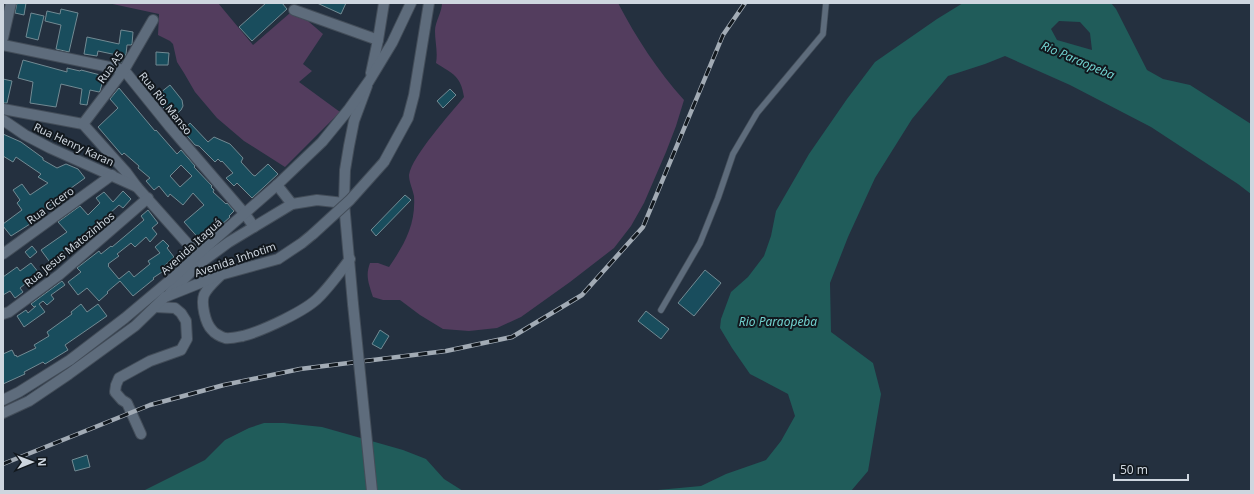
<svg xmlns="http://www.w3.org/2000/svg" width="1254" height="494" font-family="'Noto Sans',sans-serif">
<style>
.green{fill:#533d5e}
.water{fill:#205c5a;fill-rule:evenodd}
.building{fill:#194d5d;stroke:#728a93;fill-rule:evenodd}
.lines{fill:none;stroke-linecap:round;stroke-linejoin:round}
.service-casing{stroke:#434d59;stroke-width:7}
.minor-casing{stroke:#434d59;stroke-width:12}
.tertiary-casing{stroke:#434d59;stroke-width:12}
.secondary-casing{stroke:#434d59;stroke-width:12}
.service{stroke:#5e6c7c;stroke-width:5.5}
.minor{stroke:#5e6c7c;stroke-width:10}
.tertiary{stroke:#5e6c7c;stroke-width:10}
.secondary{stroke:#5e6c7c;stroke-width:10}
.rail-casing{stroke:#a2abb5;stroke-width:4.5}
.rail{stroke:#12181e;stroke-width:3;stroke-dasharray:9;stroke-linecap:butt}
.tertiary-bridge-casing{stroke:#434d59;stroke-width:12;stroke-linecap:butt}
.secondary-bridge-casing{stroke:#434d59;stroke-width:12;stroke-linecap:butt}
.tertiary-bridge{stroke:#5e6c7c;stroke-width:10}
.secondary-bridge{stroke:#5e6c7c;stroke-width:10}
.labels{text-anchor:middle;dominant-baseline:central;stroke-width:4;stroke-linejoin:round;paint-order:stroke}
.street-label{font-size:11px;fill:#ced6df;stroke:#12181e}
.water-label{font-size:12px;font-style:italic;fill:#71d1ce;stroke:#12181e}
</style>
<rect width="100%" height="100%" fill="#24303f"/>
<!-- green -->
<g class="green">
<path d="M108,3H218L253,45L290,13L308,21L323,34L303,64L312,71L299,82L340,112L285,167L244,141L217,118L195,92L184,73L177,62L173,44L170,41L158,35L159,14Z"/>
<path d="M442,3H618C637,39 657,70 684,100L676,126L666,152L644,203L631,226L614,248L570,282L521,317L497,328L469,331L443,329L420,315L400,300H383L373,297C369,284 365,276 370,263H378L389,267C404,245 416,225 414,196C413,190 409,182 409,175C412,156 451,113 464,97C461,76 453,74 436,63C438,52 435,42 435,31C435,22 442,12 442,3Z"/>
</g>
<!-- water -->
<g class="water">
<path d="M963,3H1111L1116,9L1147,70L1163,79L1190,85L1251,124V194L1238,184L1151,127L1070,85L1005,56L985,64L948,76L912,119L875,178L848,237L830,283L831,332L873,363L881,394L868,471L851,491H647L701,486L726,474L766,460L781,441L795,416L788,394L750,374L732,348L720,328L721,319L731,292L748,277L764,256L771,236L776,211L809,154L847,99L875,62L937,19ZM1059,21L1080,22L1090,33L1092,50L1057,40L1051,29Z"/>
<path d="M264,423H284L322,427L403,450L426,459L444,479L463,491H143L205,460L225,440L249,428Z"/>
</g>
<!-- building -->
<g class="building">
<path d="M17,3H26L24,15L15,13Z"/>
<path d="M266,3H282L287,9L252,41L239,27Z"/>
<path d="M317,3H346L341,14Z"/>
<path d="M61,9L78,13L69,52L56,49L61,25L45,21L47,11L60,14Z"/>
<path d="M31,13L44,16L38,40L26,37Z"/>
<path d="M121,30L133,32L132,44L131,45H127L126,54L121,63L116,62L117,55L98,51L97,56L84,54L87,37L119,44Z"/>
<path d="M156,52L169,53L168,65H156Z"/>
<path d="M23,60L67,72V68L80,71L81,70L104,76L100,91L99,92L90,90L87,105L80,104L82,89L61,84L56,107L30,103L33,82L18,78Z"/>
<path d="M3,79L12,81L7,103H3Z"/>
<path d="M170,85L182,100L183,106L181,110L172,118L155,97Z"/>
<path d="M119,88L155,131L156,130L177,154L181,150L195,166L194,167L212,186L211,187L214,190L213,192L226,204L227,203L234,211L229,216L230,217L202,242L184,222L204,205L193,193L183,205L170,194L168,197L159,186L154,190L146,181L150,178L138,168L139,166L124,153L122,155L98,127L118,108L110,99ZM181,165L192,176L180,187L170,176Z"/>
<path d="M450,89L456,95L443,108L437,101Z"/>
<path d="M190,123L208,142L214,137L230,144L243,158L241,162L253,175L255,176L268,164L278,174L252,198L237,183L234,186L226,178L233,173L222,161L221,162L218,159L215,162L199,146L195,145L183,131Z"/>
<path d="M3,134L21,142L43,158V160L57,168L66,164L78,169L85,178L67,191L68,193L38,214L39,216L29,223L30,224L11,236L3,226V224L22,210L17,203L20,200L13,190L22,184L30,195L48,183L38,177L41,174L16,157L13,162L3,156Z"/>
<path d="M123,191L131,199L123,208L119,205L108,215H107L96,225L97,226L77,244L75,242L61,253L64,256L52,265L41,250L67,232L58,222L80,206L88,215L100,203L96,198L104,192L113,202Z"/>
<path d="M405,195L411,200L376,236L371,230Z"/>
<path d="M148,210L158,223L152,228L157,234L150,242L146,237L135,247L131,243L117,254L119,256L108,264L109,265L108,266L119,279L129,271L134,277L150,264L148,261L160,253L155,247L163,240L169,246L167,248L174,257L163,267L165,270L153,278L154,279L133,296L120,281L107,292L108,293L99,301L87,288L78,295L68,282L81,272L77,268L99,251L101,254L111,246L112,247L144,220L141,216Z"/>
<path d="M32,246L37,252L30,258L25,252Z"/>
<path d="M31,263L39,273L20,288L23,292L15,298L10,291L3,295V277L17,267L20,271Z"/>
<path d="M705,270L721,283L694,316L678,303Z"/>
<path d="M62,281L65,285L51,295L54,299L47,305L43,301L39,304L45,312L24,327L17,316L26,310L28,313L36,306L34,307L31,304Z"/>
<path d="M81,304L87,312L98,304L107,316L65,345L68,350L45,364L43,362L24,372L25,374L3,384V354L12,350L15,356L16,355L17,357L36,348L34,345L49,336L47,332L72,314L71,312Z"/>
<path d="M646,311L669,329L661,339L638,321Z"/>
<path d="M380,330L389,336L381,349L372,344Z"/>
<path d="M87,455L90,467L75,471L72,460Z"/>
</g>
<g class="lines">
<!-- service casing -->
<g class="service-casing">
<path id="service" d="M661,310L700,243L718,198L733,154L757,113L823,34L826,3"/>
</g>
<!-- minor casing -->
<g class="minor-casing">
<g id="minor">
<path d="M294,10L378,40"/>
<path d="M3,38L11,3"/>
<path d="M3,45L124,70L170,127L245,214L254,227"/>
<path d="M3,109L83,124L126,172L137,187L203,261"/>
<path d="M3,120L25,135L50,148L137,187"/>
<path d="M83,124L124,70L153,20"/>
<path d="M3,254L112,175"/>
<path d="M3,314L9,312L59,275L148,198"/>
<path d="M141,434L127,403L122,400L115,392L116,385L119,378L150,361L181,350L187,339L186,321L181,313L175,308L155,307"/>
</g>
</g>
<!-- tertiary casing -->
<g class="tertiary-casing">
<path id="tertiary" d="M353,304L344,203L345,170L349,146L354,121L367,86"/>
</g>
<!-- secondary casing -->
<g class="secondary-casing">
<g id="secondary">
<path d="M371,73L378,40L384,3"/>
<path d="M384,162L408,118L414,95L429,3"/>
<path d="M277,185L292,204"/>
<path d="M220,276C215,281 207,288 204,295C201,303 205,323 212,330C214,333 221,337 225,338C230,339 238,337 243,336C262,331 306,311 319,297C330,286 340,272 350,259"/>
<path d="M170,293L199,264L229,242L292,204L317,200L344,203"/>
<path d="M3,400L19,392L70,360L125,318L175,276L197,255L277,185L322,142L349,109L369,81L392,43L411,3"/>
<path d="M3,413L29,401L69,374L135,326L165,297L220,275L278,259L302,243L313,234"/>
</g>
</g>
<!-- service -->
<use href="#service" class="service"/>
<!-- minor -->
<use href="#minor" class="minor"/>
<!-- tertiary -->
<use href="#tertiary" class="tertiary"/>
<!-- secondary -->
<use href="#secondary" class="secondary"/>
<!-- rail casing -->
<g class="rail-casing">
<path id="rail" d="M3,464L150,405L224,385L300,369L446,351L512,337L582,295L643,227L723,35L745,3"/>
</g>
<!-- rail -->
<use href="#rail" class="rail"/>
<!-- tertiary-bridge casing -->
<g class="tertiary-bridge-casing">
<path id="tertiary-bridge" d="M353,304L372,491"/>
</g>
<!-- secondary-bridge casing -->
<g class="secondary-bridge-casing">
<path id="secondary-bridge" d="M313,234L350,200L384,162"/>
</g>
<!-- tertiary-bridge -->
<use href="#tertiary-bridge" class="tertiary-bridge"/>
<!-- secondary-bridge -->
<use href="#secondary-bridge" class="secondary-bridge"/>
</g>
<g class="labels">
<!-- street labels -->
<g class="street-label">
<text transform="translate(110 67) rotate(-55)">Rua A5</text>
<text transform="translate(166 103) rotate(51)">Rua Rio Manso</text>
<text transform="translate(74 144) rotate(25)">Rua Henry Karan</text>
<text transform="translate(50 205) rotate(-36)">Rua Cicero</text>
<text transform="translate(191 246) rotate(-42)">Avenida Itaguá</text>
<text transform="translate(69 249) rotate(-39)">Rua Jesus Matozinhos</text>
<text transform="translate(235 259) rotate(-19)">Avenida Inhotim</text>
</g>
<!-- water labels -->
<g class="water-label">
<text transform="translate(1078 60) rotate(23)">Rio Paraopeba</text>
<text x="778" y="321">Rio Paraopeba</text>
</g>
</g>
<!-- border -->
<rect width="1254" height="494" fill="none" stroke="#ced6df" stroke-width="8"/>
<!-- north arrow -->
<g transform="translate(32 462) rotate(89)" stroke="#12181e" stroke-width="3" paint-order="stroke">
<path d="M0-3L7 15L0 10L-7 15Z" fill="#ced6df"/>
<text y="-6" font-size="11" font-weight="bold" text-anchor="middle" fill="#ced6df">N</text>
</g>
<!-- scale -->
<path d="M1114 474v6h74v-6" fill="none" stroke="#ced6df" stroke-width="2"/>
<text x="1120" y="474" font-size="12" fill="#ced6df" stroke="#12181e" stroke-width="3" paint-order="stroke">50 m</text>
</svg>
